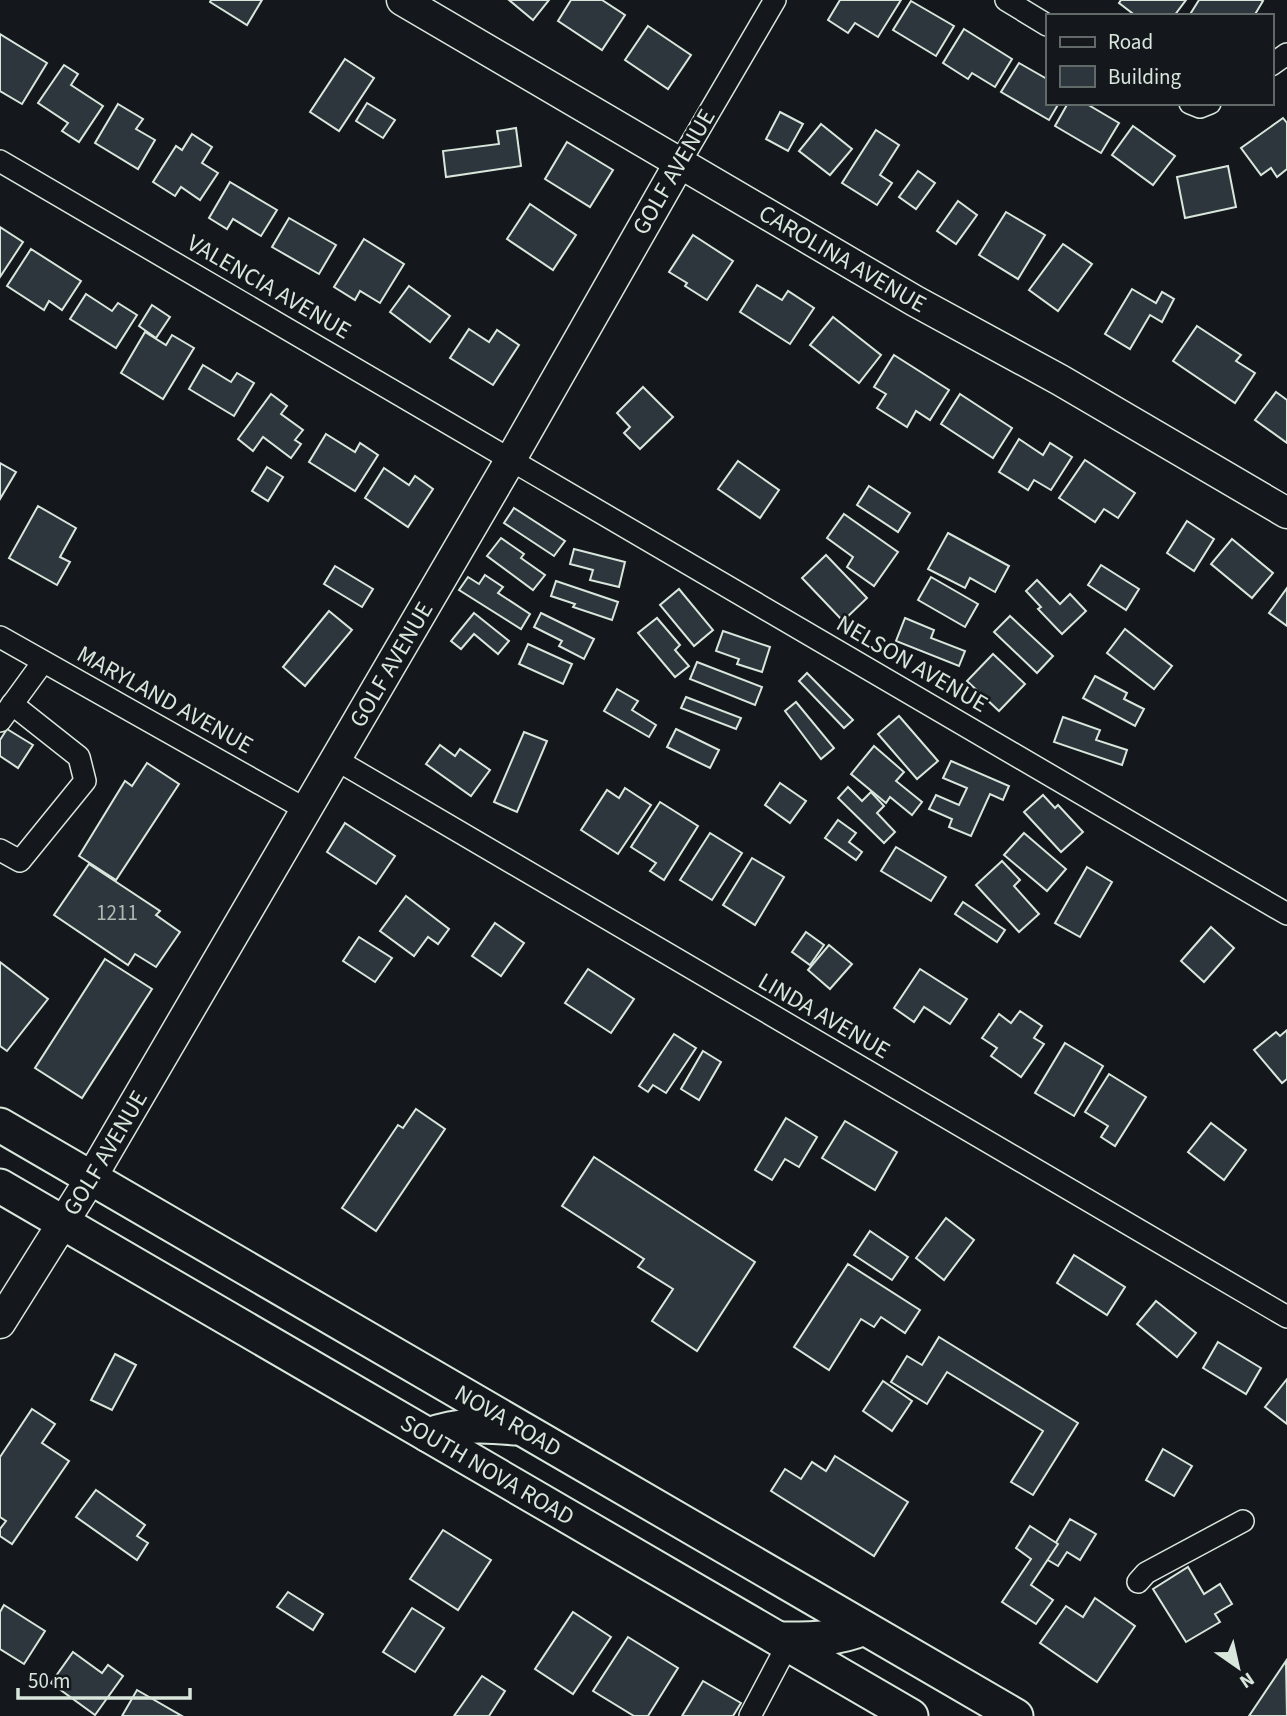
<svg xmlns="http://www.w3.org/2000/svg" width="1287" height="1716" font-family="'Source Sans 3',sans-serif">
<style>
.building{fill:#2c363c;stroke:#d8e6dc;stroke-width:2}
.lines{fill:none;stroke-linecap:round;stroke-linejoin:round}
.street-casing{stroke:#d8e6dc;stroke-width:24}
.secondary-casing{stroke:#d8e6dc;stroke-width:33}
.primary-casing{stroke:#d8e6dc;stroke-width:37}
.street{stroke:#14181c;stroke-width:21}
.secondary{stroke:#14181c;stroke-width:30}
.primary{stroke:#14181c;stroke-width:33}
.labels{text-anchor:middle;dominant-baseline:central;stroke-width:5;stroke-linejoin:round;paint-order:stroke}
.number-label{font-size:21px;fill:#adbab4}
.street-label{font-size:24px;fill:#d8e6dc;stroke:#14181c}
</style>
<rect width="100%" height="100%" fill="#14181c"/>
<!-- building -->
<g class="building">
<path d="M211,0H262L247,25L210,2Z"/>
<path d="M509,0H549L533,20Z"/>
<path d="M571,0H602L625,15L602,50L558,21Z"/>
<path d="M840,0H901L878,37L855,23L848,33L828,20Z"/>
<path d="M1121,0H1186L1174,16H1136L1119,3Z"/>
<path d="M1199,0H1261L1263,1L1254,16H1189Z"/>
<path d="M911,1L954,26L936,56L893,30Z"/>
<path d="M648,26L691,55L668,89L625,60Z"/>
<path d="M964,29L1012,59L995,87L972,73L968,79L943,63Z"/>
<path d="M0,34L47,63L22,104L0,91Z"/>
<path d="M345,59L374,78L339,131L310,112Z"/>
<path d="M1019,63L1047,79V103H1059L1049,120L1001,92Z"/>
<path d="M64,65L78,74L71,85L103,106L79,142L62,131L68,123L38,103Z"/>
<path d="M367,103L395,120L383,138L356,121Z"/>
<path d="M1068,103H1085L1119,123L1101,153L1055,126Z"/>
<path d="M118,104L143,119L136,129L155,140L138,169L95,143Z"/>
<path d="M780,112L803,124L788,151L766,139Z"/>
<path d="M1283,118L1287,123V169L1277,177L1271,168L1261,175L1241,148Z"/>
<path d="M821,124L852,149L830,175L799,151Z"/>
<path d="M1133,126L1175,156L1153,185L1112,155Z"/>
<path d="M516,128L521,166L446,177L443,151L499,144L497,131Z"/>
<path d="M876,130L899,145L880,175L892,183L877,205L842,183Z"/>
<path d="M192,134L212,147L202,163L218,173L200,200L181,187L175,196L153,182L176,146L182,150Z"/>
<path d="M567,142L613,170L590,207L545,179Z"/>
<path d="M1228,166L1236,207L1185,218L1177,177Z"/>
<path d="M918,171L935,183L916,209L899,197Z"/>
<path d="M230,182L277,210L261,236L233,219L227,229L209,218Z"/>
<path d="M958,201L977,215L956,244L937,231Z"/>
<path d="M530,204L576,235L553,270L507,239Z"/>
<path d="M1006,212L1045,235L1018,279L979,255Z"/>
<path d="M289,218L336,245L319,274L272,247Z"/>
<path d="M0,227L23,242L0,277Z"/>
<path d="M693,235L733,261L707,300L685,286L687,283L669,272Z"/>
<path d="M364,239L404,264L380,303L360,291L355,300L334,287Z"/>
<path d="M1063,244L1092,264L1058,311L1029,290Z"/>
<path d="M31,249L81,281L62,310L49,301L44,310L7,286Z"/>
<path d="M757,285L782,300L788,291L814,308L790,344L740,312Z"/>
<path d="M409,286L450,316L430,342L390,312Z"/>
<path d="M1132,289L1156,303L1162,292L1174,299L1162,322L1150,315L1130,349L1105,334Z"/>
<path d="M86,294L112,311L118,303L137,315L116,348L70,319Z"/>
<path d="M152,305L170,317L156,338L139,326Z"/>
<path d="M833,317L881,355L859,383L810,345Z"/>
<path d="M1197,326L1241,355L1236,361L1255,373L1235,403L1173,361Z"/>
<path d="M469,329L489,342L497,330L519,345L493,385L450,358Z"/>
<path d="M145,332L166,345L172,335L194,348L163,399L121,373Z"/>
<path d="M894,355L949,390L930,420L916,411L907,427L877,408L886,394L874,387Z"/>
<path d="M203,365L231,382L237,373L254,383L234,416L189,389Z"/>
<path d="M643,387L673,417L640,449L624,433L630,427L617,413Z"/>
<path d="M1276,392L1287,400V443L1255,420Z"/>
<path d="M271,394L287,406L281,414L303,430L295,440L301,444L291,458L263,437L253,451L238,439Z"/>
<path d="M960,394L1012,428L993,458L941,424Z"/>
<path d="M326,434L355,452L360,443L378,455L355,491L309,462Z"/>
<path d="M1019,439L1043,455L1050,443L1072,457L1051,490L1034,480L1028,490L999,472Z"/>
<path d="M1085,460L1135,493L1118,518L1104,509L1095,522L1059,498Z"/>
<path d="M738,461L779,490L760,518L718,489Z"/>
<path d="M0,463L16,472L0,499Z"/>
<path d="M267,467L283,477L268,501L252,491Z"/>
<path d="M384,468L409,485L415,476L433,489L408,527L365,498Z"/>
<path d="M869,486L910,513L898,532L857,505Z"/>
<path d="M38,506L76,528L60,557L70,562L57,585L9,558Z"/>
<path d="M514,508L565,541L554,556L504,523Z"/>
<path d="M844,514L898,552L874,586L847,567L853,557L827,538Z"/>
<path d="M1187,521L1214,539L1194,571L1167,553Z"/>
<path d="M948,533L1009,566L995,592L970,578L965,588L928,569Z"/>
<path d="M501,538L524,554L521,558L545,575L533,590L487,556Z"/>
<path d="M1232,539L1273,573L1252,598L1211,564Z"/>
<path d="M574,549L625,562L619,587L590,580L593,570L570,564Z"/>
<path d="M826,555L867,598L843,621L802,578Z"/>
<path d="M1101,565L1139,589L1126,610L1088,585Z"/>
<path d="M335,566L373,589L362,607L324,584Z"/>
<path d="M485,575L503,587L498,593L530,614L521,629L459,590L468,577L479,584Z"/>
<path d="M931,577L978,604L965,627L918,600Z"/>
<path d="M1037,580L1060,604L1070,594L1086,611L1062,634L1038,609L1041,607L1026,591Z"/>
<path d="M556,581L618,602L612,620L573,607L575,604L551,596Z"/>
<path d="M1287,588V626L1269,613Z"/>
<path d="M679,589L713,630L694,646L660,605Z"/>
<path d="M329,611L352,630L305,686L283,667Z"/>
<path d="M474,613L509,641L498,654L474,634L461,649L451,641Z"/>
<path d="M541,613L594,639L584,659L559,646L562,641L534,627Z"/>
<path d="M1010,616L1053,656L1037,673L994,632Z"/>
<path d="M657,618L680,645L675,650L689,666L675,677L638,633Z"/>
<path d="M905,618L934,630L931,638L965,651L959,666L896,641Z"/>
<path d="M1125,629L1172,666L1154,689L1107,653Z"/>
<path d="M723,631L770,647L762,672L737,664L739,659L716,651Z"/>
<path d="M528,644L572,664L563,684L519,664Z"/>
<path d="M993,654L1025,684L999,711L967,681Z"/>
<path d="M697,662L762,687L755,705L690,679Z"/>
<path d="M807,673L853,720L844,728L799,681Z"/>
<path d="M1095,676L1127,693L1124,699L1144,709L1135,726L1083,698Z"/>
<path d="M617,689L638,701L632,710L656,725L649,737L604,711Z"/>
<path d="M686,697L741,718L736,729L681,708Z"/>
<path d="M796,702L834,748L821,759L785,711Z"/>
<path d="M899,716L938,761L917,779L878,734Z"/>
<path d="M1063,717L1100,730L1096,740L1127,750L1122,765L1054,742Z"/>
<path d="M7,729L33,745L18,768L0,756V740Z"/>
<path d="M676,729L719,750L710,768L667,747Z"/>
<path d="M524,732L547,741L517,812L494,802Z"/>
<path d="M440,745L455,756L460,749L490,770L471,796L426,764Z"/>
<path d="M874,746L904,772L896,781L922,802L912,815L890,797L886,803L851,774Z"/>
<path d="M951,761L1009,786L1003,800L990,794L971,836L949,827L952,819L929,809L936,795L959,805L967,788L943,778Z"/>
<path d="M147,763L179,784L116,880L79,856L125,781L132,786Z"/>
<path d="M780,783L806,801L790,823L765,805Z"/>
<path d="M848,787L862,801L871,792L884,806L877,813L895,832L884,843L838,798Z"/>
<path d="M625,788L651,805L618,854L581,830L607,790L619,798Z"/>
<path d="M1043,795L1055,808L1058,805L1083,832L1061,852L1024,812Z"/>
<path d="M660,802L698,826L664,880L650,871L656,863L631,847Z"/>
<path d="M838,820L856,833L849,842L862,852L856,860L825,838Z"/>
<path d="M345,823L395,856L376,884L327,852Z"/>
<path d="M710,833L742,853L712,900L680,880Z"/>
<path d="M1024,833L1066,869L1047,891L1004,855Z"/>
<path d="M896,847L946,877L931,901L881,871Z"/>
<path d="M752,858L784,877L755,925L723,905Z"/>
<path d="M1002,861L1020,880L1014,886L1039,914L1019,932L976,885Z"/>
<path d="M89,864L160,911L156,915L180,932L156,967L135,954L128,965L54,915Z"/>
<path d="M1087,867L1112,882L1080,937L1055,923Z"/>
<path d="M406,896L449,929L438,944L428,937L414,956L380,931Z"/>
<path d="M963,902L1005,930L997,942L955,914Z"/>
<path d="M495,923L524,943L501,976L472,956Z"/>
<path d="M1211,927L1234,948L1204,982L1181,961Z"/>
<path d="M806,932L824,945L810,965L792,952Z"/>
<path d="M359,937L392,958L375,982L343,961Z"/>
<path d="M829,945L852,964L830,989L808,970Z"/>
<path d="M105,959L152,989L82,1098L35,1068Z"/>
<path d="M0,962L48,999L7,1051L0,1046Z"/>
<path d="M588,969L634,999L611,1033L565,1003Z"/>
<path d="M920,969L967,999L950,1024L924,1007L914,1022L894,1008Z"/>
<path d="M1020,1011L1042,1026L1034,1038L1044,1044L1021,1077L991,1056L997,1048L982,1038L999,1014L1011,1023Z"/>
<path d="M1287,1030V1079L1282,1083L1254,1050L1276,1032L1280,1036Z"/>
<path d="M674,1034L696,1048L666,1093L653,1085L648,1092L639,1086Z"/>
<path d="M1065,1043L1103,1066L1074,1116L1035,1093Z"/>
<path d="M703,1051L721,1062L699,1100L681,1089Z"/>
<path d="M1109,1074L1146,1097L1115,1146L1101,1137L1108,1126L1085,1112Z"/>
<path d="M416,1109L445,1129L376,1231L342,1208L398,1125L403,1128Z"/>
<path d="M786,1118L817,1137L799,1167L785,1159L772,1180L755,1170Z"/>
<path d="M845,1121L897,1152L875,1190L822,1158Z"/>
<path d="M1211,1123L1246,1150L1224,1180L1188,1152Z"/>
<path d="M594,1157L755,1262L697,1351L652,1321L673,1289L638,1267L644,1259L562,1206Z"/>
<path d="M946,1218L974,1240L944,1280L916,1258Z"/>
<path d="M870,1231L908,1257L892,1280L854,1255Z"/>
<path d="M1074,1255L1125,1287L1107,1315L1057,1283Z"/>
<path d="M848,1264L920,1310L905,1333L881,1317L874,1327L861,1319L829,1370L794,1347Z"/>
<path d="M1156,1301L1196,1333L1177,1357L1137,1324Z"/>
<path d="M939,1337L1078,1423L1033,1495L1011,1482L1043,1431L947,1372L927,1404L891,1382L907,1356L922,1365Z"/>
<path d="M1218,1342L1261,1368L1246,1394L1203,1368Z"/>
<path d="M115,1354L136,1365L112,1410L91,1400Z"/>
<path d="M1287,1379V1424L1265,1407Z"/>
<path d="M883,1381L912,1401L892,1431L863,1411Z"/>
<path d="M32,1409L55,1424L42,1443L69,1461L12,1544L0,1536V1529L6,1521L0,1517V1457Z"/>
<path d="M1163,1449L1192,1466L1174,1496L1146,1480Z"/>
<path d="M835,1456L908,1502L874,1556L771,1491L785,1469L801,1479L812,1462L826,1471Z"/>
<path d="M96,1490L145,1525L137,1536L148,1543L137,1560L76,1517Z"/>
<path d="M1070,1519L1096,1534L1080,1560L1067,1552L1058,1566L1046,1559Z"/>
<path d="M1030,1526L1058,1544L1031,1585L1053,1600L1036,1624L1002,1602L1031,1559L1016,1548Z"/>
<path d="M443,1530L491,1560L458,1610L410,1579Z"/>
<path d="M1188,1567L1204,1594L1220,1584L1232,1604L1215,1614L1220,1622L1186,1642L1153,1589Z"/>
<path d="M288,1592L323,1614L313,1630L277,1607Z"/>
<path d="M1095,1598L1135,1626L1097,1682L1040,1643L1066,1606L1083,1617Z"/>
<path d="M4,1605L45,1631L24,1664L0,1649V1612Z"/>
<path d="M412,1608L444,1628L415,1672L383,1652Z"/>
<path d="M573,1612L611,1637L573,1694L535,1669Z"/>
<path d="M628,1637L678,1668L648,1716H634L593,1691Z"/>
<path d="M73,1652L102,1673L108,1665L123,1676L95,1715L51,1683Z"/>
<path d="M1286,1661L1287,1716H1249Z"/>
<path d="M482,1676L505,1691L489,1716H454Z"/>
<path d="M703,1681L741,1703L733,1716H682Z"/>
<path d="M137,1690L182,1716H122Z"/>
</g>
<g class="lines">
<!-- street casing -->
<g class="street-casing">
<g id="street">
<path d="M1006,0L1047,25"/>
<path d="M1271,65L1287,54"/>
<path d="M1190,103L1200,107L1210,103"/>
<path d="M0,161L1287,914"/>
<path d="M679,164L775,0"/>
<path d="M0,637L305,809"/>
<path d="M0,721L43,662"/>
<path d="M335,759L1287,1317"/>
<path d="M0,850L20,861L85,781L79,757L12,704"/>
<path d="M1138,1582L1146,1573L1243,1521"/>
<path d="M750,1716L788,1644"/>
</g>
</g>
<!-- secondary casing -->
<g class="secondary-casing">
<g id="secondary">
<path id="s1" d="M402,0L915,301L1060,380L1287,513"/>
<path id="s2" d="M0,1323L91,1178L511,459L679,164"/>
</g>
</g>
<!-- primary casing -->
<g class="primary-casing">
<g id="primary">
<path id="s3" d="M0,1125L1016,1716"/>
<path id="s4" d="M0,1186L911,1716"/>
<path d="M428,1435C460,1424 482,1425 515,1428"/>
<path d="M779,1639C809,1639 836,1640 864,1628"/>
</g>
</g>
<!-- street -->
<use href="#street" class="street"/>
<!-- secondary -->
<use href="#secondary" class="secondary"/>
<!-- primary -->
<use href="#primary" class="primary"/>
</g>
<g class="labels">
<!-- number labels -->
<g class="number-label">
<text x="117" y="913">1211</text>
</g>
<!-- street labels -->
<g class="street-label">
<text transform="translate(674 172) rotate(-60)">GOLF AVENUE</text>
<text stroke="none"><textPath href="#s1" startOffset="511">CAROLINA AVENUE</textPath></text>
<text transform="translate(269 287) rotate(30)">VALENCIA AVENUE</text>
<text stroke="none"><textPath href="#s2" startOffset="766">GOLF AVENUE</textPath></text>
<text transform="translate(912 664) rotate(30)">NELSON AVENUE</text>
<text transform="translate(165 700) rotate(29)">MARYLAND AVENUE</text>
<text transform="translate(824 1016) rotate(30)">LINDA AVENUE</text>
<text stroke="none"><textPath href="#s2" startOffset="200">GOLF AVENUE</textPath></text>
<text stroke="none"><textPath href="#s3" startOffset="588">NOVA ROAD</textPath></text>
<text stroke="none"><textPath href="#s4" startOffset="564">SOUTH NOVA ROAD</textPath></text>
</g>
</g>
<!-- legend -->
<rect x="1046" y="14" width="228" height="91" fill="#14181c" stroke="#626a69" stroke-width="2"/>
<rect x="1060" y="37" width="35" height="10" fill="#14181c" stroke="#626a69" stroke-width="2"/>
<text x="1108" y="49" font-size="21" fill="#d8e6dc">Road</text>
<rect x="1060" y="66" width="35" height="21" fill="#2c363c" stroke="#626a69" stroke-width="2"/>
<text x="1108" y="84" font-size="21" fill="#d8e6dc">Building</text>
<!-- north arrow -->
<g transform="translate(1238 1667) rotate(146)" stroke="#14181c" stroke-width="5" paint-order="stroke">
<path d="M0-5L12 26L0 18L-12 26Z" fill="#d8e6dc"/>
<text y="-10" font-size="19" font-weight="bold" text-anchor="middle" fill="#d8e6dc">N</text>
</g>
<!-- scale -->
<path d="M18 1688v10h172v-10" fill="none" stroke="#d8e6dc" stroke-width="3.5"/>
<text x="28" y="1688" font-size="21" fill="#d8e6dc" stroke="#14181c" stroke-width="5" paint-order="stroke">50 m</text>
</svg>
